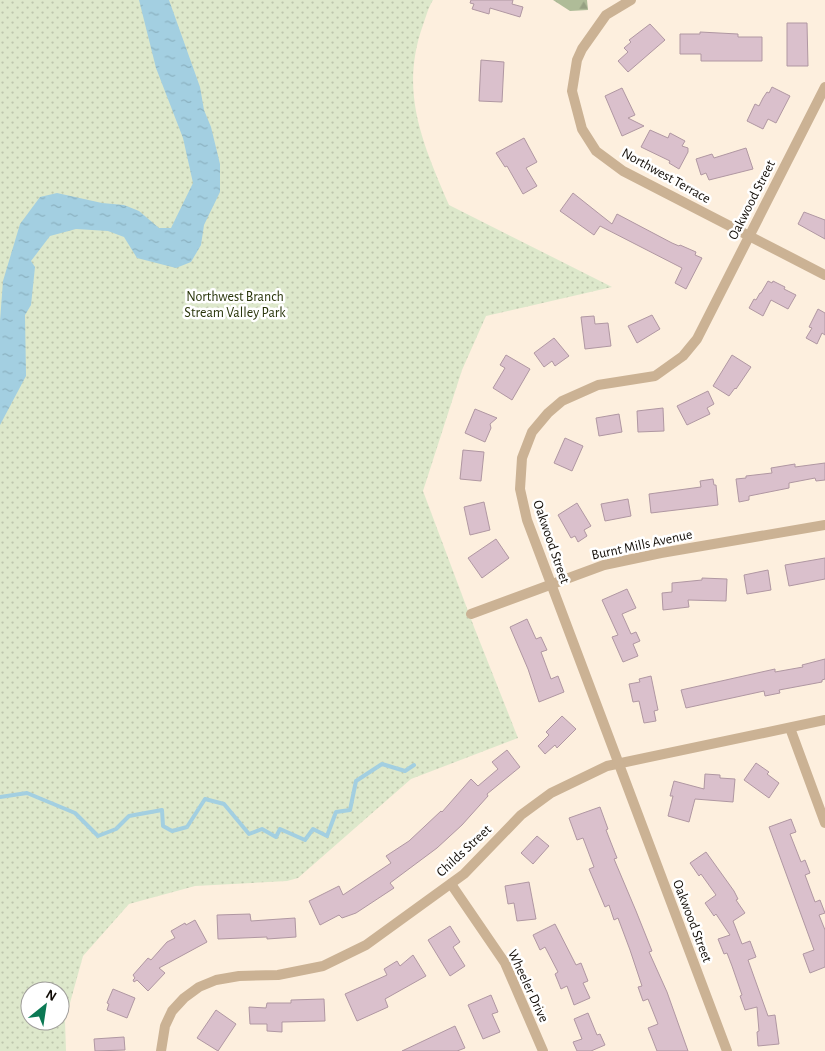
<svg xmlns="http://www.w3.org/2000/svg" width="825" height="1051" font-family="'Alegreya Sans',sans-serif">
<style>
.forest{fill:url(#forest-firs)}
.park{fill:url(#park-dots);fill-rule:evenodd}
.water{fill:url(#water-ripples)}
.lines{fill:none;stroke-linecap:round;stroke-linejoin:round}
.stream{stroke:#a3cfe1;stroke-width:4}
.building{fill:#dac0cc;stroke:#b097a2}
.minor{stroke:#cbb294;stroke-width:10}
.labels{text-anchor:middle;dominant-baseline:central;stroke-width:5;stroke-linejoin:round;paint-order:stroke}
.street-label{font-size:14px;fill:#110c06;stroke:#fff}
.park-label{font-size:14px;fill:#29350a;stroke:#fff}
</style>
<defs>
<pattern id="forest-firs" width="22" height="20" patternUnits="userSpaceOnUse" patternTransform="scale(1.25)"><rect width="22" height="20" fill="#afbc98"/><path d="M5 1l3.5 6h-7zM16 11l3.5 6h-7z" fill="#96a082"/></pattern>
<pattern id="park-dots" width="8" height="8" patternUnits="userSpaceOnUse" patternTransform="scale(1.25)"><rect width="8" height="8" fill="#dde8cb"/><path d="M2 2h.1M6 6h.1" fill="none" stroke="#bdc6ad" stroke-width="1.8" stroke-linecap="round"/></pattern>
<pattern id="water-ripples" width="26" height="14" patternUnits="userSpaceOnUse" patternTransform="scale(1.25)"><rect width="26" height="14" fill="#a3cfe1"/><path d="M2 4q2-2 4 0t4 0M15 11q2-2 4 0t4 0" fill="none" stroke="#8bb1c0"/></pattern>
</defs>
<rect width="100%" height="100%" fill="#fdefde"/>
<!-- forest -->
<path class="forest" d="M553,0H587L588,10L570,11Z"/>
<!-- park -->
<path class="park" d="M0,0H433C428,8 426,17 423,25C399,92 423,144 449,205L612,287L486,316L462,370L423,491L474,627L518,738L411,779L298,878L287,881L195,886L129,904L83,956L65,1021L66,1051H0ZM30,991H60V1021H30Z"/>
<!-- water -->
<path class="water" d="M139,0H169L200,87L204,110L211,127L220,164V192L204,225L201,245L191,262L176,268L137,258L124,237L108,231L76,229L50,236L31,261L35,267L31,305L25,315L26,376L0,425V321L3,281L20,224L40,197L57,193L102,203L124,205L139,211L159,228H171L193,183L183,138L156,68Z"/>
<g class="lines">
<!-- stream -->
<path class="stream" d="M0,797L27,793L75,813L98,836L116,829L129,816L162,810L163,826L172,831L187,827L205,799L224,804L249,834L262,829L276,837L280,829L305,840L313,829L327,836L336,812L350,810L356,781L382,764L405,771L414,765"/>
</g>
<!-- building -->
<g class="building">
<path d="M471,0H513L512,4L523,7L520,17L490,8L489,14L472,9L474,4L470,3Z"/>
<path d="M787,23H807L808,66H787Z"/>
<path d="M650,24L665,40L628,72L618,61L628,52L624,48L631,42L629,40Z"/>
<path d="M700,32L738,34V37H762V61H701V54H680V34H700Z"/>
<path d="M481,60L504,62L502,102L479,101Z"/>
<path d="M772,87L790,96L776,123L768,119L763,129L747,121L755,104L759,106L763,98L767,92L769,93Z"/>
<path d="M622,88L635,115L628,118L644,126L622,136L605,96Z"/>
<path d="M650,130L668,138L670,133L685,141L682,146L688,148V152L679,169L669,163L670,161L641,147Z"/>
<path d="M524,138L537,162L526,168L537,186L523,194L507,166L505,167L496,153Z"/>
<path d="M746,148L753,169L709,180L706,173L701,175L696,159L712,154L714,158Z"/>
<path d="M573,193L612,224L617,214L672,243L679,246L680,245L696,252L695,255L702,258L686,289L675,283L682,268L600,226L594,235L560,211Z"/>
<path d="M804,212L825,220V239L798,224Z"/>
<path d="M768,281L772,283L773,281L785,287L784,289L796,295L788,309L771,300L763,316L749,308L754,299L756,300L760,293H761Z"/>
<path d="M818,309L825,313V335L822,333L817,344L806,338L812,328L809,327Z"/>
<path d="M652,315L660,329L637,343L628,326Z"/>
<path d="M594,316L595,324L608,323L611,346L585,349L581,317Z"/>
<path d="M554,338L569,356L555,366L552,361L544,367L534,353Z"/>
<path d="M506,355L530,369L512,400L493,388L505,368L500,365Z"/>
<path d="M732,355L751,367L736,389L735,388L729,396L713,386Z"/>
<path d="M708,391L714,404L707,408L710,414L687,425L677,406Z"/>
<path d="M663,408L664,431L638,432L637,411Z"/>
<path d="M475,409L497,418L490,424L491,428L485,442L465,433Z"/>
<path d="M619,414L622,432L599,436L596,418Z"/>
<path d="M565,438L583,446L572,471L554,463Z"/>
<path d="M463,450L484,452L481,481L460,479Z"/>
<path d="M825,463V480L816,481L815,478L789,483V488L749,496V500L739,502L736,479L746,478V476L772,473L771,468L795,464V467Z"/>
<path d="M713,479L714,485H716L718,505L651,513L649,494L701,487L700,481Z"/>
<path d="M628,499L631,516L605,521L601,504Z"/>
<path d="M484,502L490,530L470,535L464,507Z"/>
<path d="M577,503L591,526L584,530L587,536L578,542L575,536L571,538L558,515Z"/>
<path d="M496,539L509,558L482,578L468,558Z"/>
<path d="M825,558V579L789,586L785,565Z"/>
<path d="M768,570L771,590L747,594L744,575Z"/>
<path d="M702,578L727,579L726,601L688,600L689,607L663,610L662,593L672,592V583L702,580Z"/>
<path d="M627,589L636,608L622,614L631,634L636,632L640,641L633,644L638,656L623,662L612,637L618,635L602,600Z"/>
<path d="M527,619L536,639L541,637L547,650L541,652L551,679L558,676L564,692L539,702L528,669L510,627Z"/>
<path d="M825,659V679L822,680V682L779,690L780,693L765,696L764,691L686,708L681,690L775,669V672L803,667L802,665Z"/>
<path d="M651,676L658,710L654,711L656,721L644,723L639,701L633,702L629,684L640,682L639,679Z"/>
<path d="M562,716L576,729L557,748L555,745L545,754L538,746L549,735L546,732Z"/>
<path d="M507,750L520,767L487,794L488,796L462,825L437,848L390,883L394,888L356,913L342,918L339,915L320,925L309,901L339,886L343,895L391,863L386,856L409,841L441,811L442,812L471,779L478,786L498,769L492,762Z"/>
<path d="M756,763L769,772L767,774L779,783L769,798L744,780Z"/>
<path d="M705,774L720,775V778L735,779L733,802L695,799L689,822L668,816L673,796H670L674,781L704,789Z"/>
<path d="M600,807L608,829L606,830L617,858L614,859L636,911L652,951L649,952L667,992L688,1051H657L648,1028L658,1024L648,999L643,1001L638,987L642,986L630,950L618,918L614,920L609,905L605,907L589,869L594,867L583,838L577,840L569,818Z"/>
<path d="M791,819L796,832L790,834L801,862L805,860L810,873L805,875L815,902L820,900L825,913L819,915L825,930V967L810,973L803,954L814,950L769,827Z"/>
<path d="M537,836L549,846L533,864L521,853Z"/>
<path d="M706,852L734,891L738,899L736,900L745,913L733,921L742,944L750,941L756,957L748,960L768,1016L775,1015L779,1044L758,1046L757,1032L759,1031L757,1007L745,1010L740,996L742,995L732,966L727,953L724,954L718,939L730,935L716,914L714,916L705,903L716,895L701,874L699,876L690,863Z"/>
<path d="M529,882L536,919L517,921L514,903L508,904L505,886Z"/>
<path d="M250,914L251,921L295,918L296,937L267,939V937L218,939L217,915Z"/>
<path d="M195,920L207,942L159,968L165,973L148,991L137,980L134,982L133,980L135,978L133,975L148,958L151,960L167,942L175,938L171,931L185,923L186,925Z"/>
<path d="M555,924L576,965L581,963L588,981L583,983L590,998L574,1005L567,986L561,989L555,974L558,972L545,947L540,950L533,935Z"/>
<path d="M450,926L460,942L453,947L465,966L450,976L428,940Z"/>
<path d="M413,955L426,976L385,999L388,1007L357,1021L345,994L387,975L384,969L397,961L400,966Z"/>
<path d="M113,989L135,998L127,1018L107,1010L109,1004L107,1003Z"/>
<path d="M491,995L498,1012L492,1014L500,1032L483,1039L468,1005Z"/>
<path d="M324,999L325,1021L282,1022V1032L267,1031V1024H250L249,1007L266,1008L267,1003H291V1000Z"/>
<path d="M216,1010L236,1024L218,1051L197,1038Z"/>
<path d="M588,1013L597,1035L600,1034L605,1045L591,1051H577L573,1042L582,1039L574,1019Z"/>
<path d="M455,1026L465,1048L457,1051H402Z"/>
<path d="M124,1037L125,1050L95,1051L94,1039Z"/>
</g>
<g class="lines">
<!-- minor -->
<g class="minor">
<path d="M631,0L606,15L582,49L577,60L572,91L582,129L596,151L623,171L825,275"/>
<path d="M471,614L604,565L661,553L825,525"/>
<path d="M790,728L825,823"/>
<path d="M451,884L505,963L543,1051"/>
<path d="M161,1051L165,1026L172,1011L184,998L199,987L216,980L239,976L278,975L323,966L366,945L464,874L521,815L551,793L607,766L825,720"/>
<path d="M727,1051L527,520L520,489L522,458L532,432L548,413L562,401L598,385L655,376L683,356L697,339L825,87"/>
</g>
</g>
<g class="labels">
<!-- street labels -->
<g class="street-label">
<text transform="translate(666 176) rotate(29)">Northwest Terrace</text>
<text transform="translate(752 200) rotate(-63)">Oakwood Street</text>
<text transform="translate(551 542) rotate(71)">Oakwood Street</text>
<text transform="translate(642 545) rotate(-12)">Burnt Mills Avenue</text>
<text transform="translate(464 851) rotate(-43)">Childs Street</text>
<text transform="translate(692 921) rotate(69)">Oakwood Street</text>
<text transform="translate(528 986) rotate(65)">Wheeler Drive</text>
</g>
<!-- park labels -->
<g class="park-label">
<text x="235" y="297">Northwest Branch<tspan x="235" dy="16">Stream Valley Park</tspan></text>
</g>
</g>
<!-- north arrow -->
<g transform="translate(45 1006) rotate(30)"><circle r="24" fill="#ffffff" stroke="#a09e9b"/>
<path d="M0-4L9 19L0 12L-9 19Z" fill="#0b7954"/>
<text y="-8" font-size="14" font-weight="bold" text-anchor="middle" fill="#110c06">N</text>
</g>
</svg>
